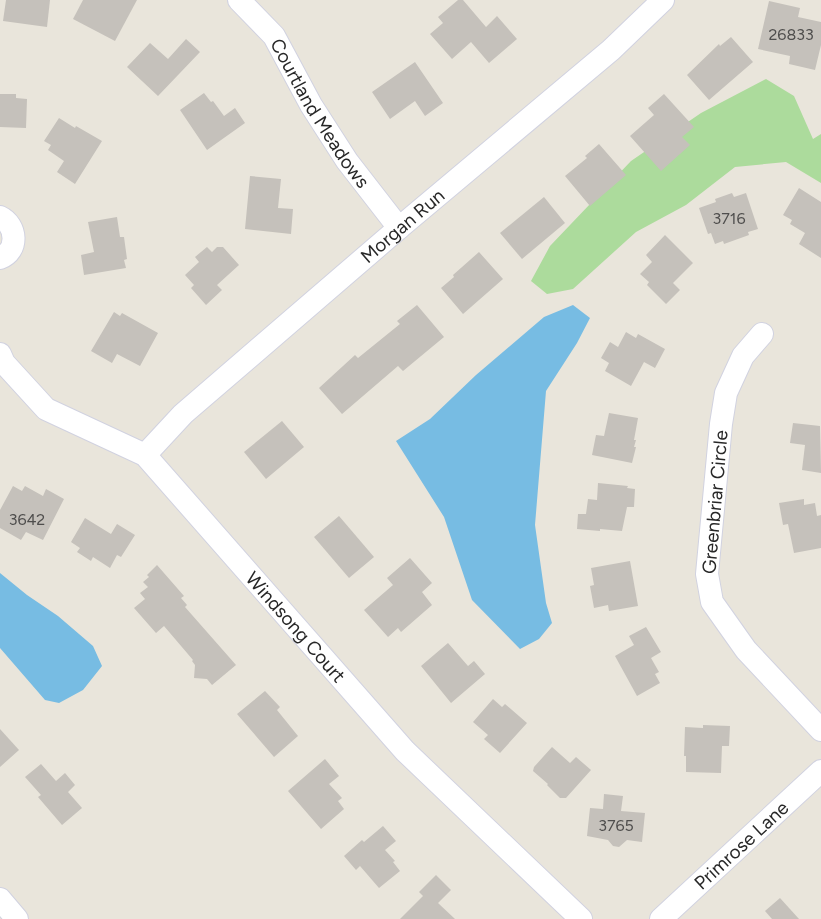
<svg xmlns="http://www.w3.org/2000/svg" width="821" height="919" font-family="Figtree,sans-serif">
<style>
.green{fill:#acdb9c}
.water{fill:#77bce3}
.building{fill:#c5c1bb}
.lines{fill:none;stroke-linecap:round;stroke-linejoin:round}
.minor-casing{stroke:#d1d2e0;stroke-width:24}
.minor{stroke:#fff;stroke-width:22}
.labels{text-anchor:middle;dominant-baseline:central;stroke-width:4;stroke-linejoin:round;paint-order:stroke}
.number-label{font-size:16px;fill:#4f4e4d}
.street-label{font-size:19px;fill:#282828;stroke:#fff}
</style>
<rect width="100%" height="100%" fill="#e9e5db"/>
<!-- green -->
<path class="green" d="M766,79L794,96L813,139L821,134V183L786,162L735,167L686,205L636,232L573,289L547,294L531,281L550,246L631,161L701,113Z"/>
<!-- water -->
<g class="water">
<path d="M573,305L590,318L577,343L546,391L535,525L546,603L552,623L539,639L520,649L472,600L444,517L396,441L430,419L476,375L544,317Z"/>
<path d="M0,573L27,595L58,616L93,646L102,666L83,690L59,703L45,700L0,648Z"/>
</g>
<!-- building -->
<g class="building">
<path d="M6,0H50L47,27L3,21Z"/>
<path d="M83,0H137L115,41L73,19Z"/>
<path d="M458,0H463L486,27L497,16L517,39L489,63L471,42L452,59L430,34L443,23L438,17Z"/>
<path d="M769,1L800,8L798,17L821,22V45L815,70L789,64L790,56L758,49Z"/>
<path d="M731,37L753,62L709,100L687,75L719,44L720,46Z"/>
<path d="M186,39L200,52L158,96L127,67L150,43L168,59Z"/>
<path d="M415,62L443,103L425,116L415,101L390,119L372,92Z"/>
<path d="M204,93L211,102L213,101L224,116L235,108L245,123L207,150L180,110Z"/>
<path d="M0,94H16V98L27,99L26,128L0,127Z"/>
<path d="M664,94L694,127L682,137L690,145L661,171L630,136L654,115L648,108Z"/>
<path d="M59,118L75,128L76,126L102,141L75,184L57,172L64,161L48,150L51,145L44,141Z"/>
<path d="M599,144L626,175L590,206L565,176L587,158L585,156Z"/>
<path d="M250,176L281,179L278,208L293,209L291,234L245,229Z"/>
<path d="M799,188L821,202V258L799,244L805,233L790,224L792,220L783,215Z"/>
<path d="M732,193L734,197L746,193L758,229L748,232L749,235L724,244L723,241L715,244L711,233L708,234L699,208L716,202L715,199Z"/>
<path d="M544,197L565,223L522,259L500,233Z"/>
<path d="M117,217L120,237H124L127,259L124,260L126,268L84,275L81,255L94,252L88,222Z"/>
<path d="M665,235L693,263L673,283L680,290L666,304L647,285L649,282L640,274L652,262L646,255Z"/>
<path d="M207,247L212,252L217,247H223L239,265L217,285L222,290L206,305L191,288L194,285L185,275L199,262L195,257Z"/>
<path d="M479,252L503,279L463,314L441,288L454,277L453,275Z"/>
<path d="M417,305L444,337L403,371L398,366L342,414L319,388L355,355L358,358L400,324L397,321Z"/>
<path d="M114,312L120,316L122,313L158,333L140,366L117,354L112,363L91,351Z"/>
<path d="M626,332L636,338L638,334L665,349L655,368L644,362L631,386L605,371L609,363L601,358L610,342L618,347Z"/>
<path d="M609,413L638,418L634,440H636L634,447H636L632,463L592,455L596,435L604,436Z"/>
<path d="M282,421L304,447L266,479L244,452Z"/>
<path d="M793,423L820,426L821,473L802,470L805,445L790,443Z"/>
<path d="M598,483L628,486L627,488L635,489L634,507H627L622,531L600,529V531L577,529L578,514H586L588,499L597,500Z"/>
<path d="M13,486L22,491L25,486L43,496L46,489L64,499L43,540L26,532L21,540L0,528V510Z"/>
<path d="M804,499V505L815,503L817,516L821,515V548L794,553L788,524L783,525L779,503Z"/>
<path d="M339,516L374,557L349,578L314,537Z"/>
<path d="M85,518L111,534L117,524L135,535L121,557L117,555L110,568L93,557L91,561L77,552L80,548L71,542Z"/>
<path d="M410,558L432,583L422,592L432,605L401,632L398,628L388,637L364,610L393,585L387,578Z"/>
<path d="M630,561L638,606L609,611L608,605L594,608L590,586L594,585L591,568Z"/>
<path d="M157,565L184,596L181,598L187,605L185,607L236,665L212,685L207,679L194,678L195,665L192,661L193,660L164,626L156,633L134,608L145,599L140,593L148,587L143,582L149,577L147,575Z"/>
<path d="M646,627L661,652L651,658L659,672L655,674L660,683L637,696L615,656L634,645L629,636Z"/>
<path d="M448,643L468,666L474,661L485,674L451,703L421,666Z"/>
<path d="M265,691L280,707L277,710L298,736L274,757L237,714Z"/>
<path d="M493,699L502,707L505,704L527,723L500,753L484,739L488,735L473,722Z"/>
<path d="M703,725L730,726L729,746H722L721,773L686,772V756H684L685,727L703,728Z"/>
<path d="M0,729L19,750L0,767Z"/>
<path d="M552,747L570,763L576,757L591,770L566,798H560L547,785L548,784L533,771L534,767Z"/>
<path d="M325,759L339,776L329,784L342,798L338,801L344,809L321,829L288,791Z"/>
<path d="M41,764L56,781L65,773L75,785L68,792L82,808L62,825L38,797L41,795L25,777Z"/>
<path d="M604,794L623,796L621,811L645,813L642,842L627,840L619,847L613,846L608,840L587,836L590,808L603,809Z"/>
<path d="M383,826L396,841L385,850L395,861L393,862L400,871L379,888L360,866L356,870L344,856L362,840L364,842Z"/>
<path d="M436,875L451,890L438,903L455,919H400L423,896L419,892Z"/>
<path d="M780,898L799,919H772L765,911Z"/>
</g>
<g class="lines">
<!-- minor casing -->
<g class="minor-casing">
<g id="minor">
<path id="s1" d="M239,0L274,36L311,105L347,161L399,228"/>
<path d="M0,217C17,225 19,251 0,258"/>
<path d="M762,334L743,356L726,393L721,424L707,574L712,602L746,650L821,730"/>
<path id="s2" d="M0,354L4,363L46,409L145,455L405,751L581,919"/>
<path id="s3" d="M145,455L183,414L399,228L611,50L663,0"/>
<path d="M0,899L17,919"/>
<path id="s4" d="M661,919L821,771"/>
</g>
</g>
<!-- minor -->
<use href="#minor" class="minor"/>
</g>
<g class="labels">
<!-- number labels -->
<g class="number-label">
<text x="791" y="34">26833</text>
<text x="729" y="218">3716</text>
<text x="27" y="519">3642</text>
<text x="616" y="825">3765</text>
</g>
<!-- street labels -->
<g class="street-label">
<text stroke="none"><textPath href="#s1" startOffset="140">Courtland Meadows</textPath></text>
<text stroke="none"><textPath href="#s3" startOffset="345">Morgan Run</textPath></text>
<text transform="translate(715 502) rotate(-85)">Greenbriar Circle</text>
<text stroke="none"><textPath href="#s2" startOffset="410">Windsong Court</textPath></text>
<text stroke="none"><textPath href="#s4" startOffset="109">Primrose Lane</textPath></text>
</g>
</g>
</svg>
